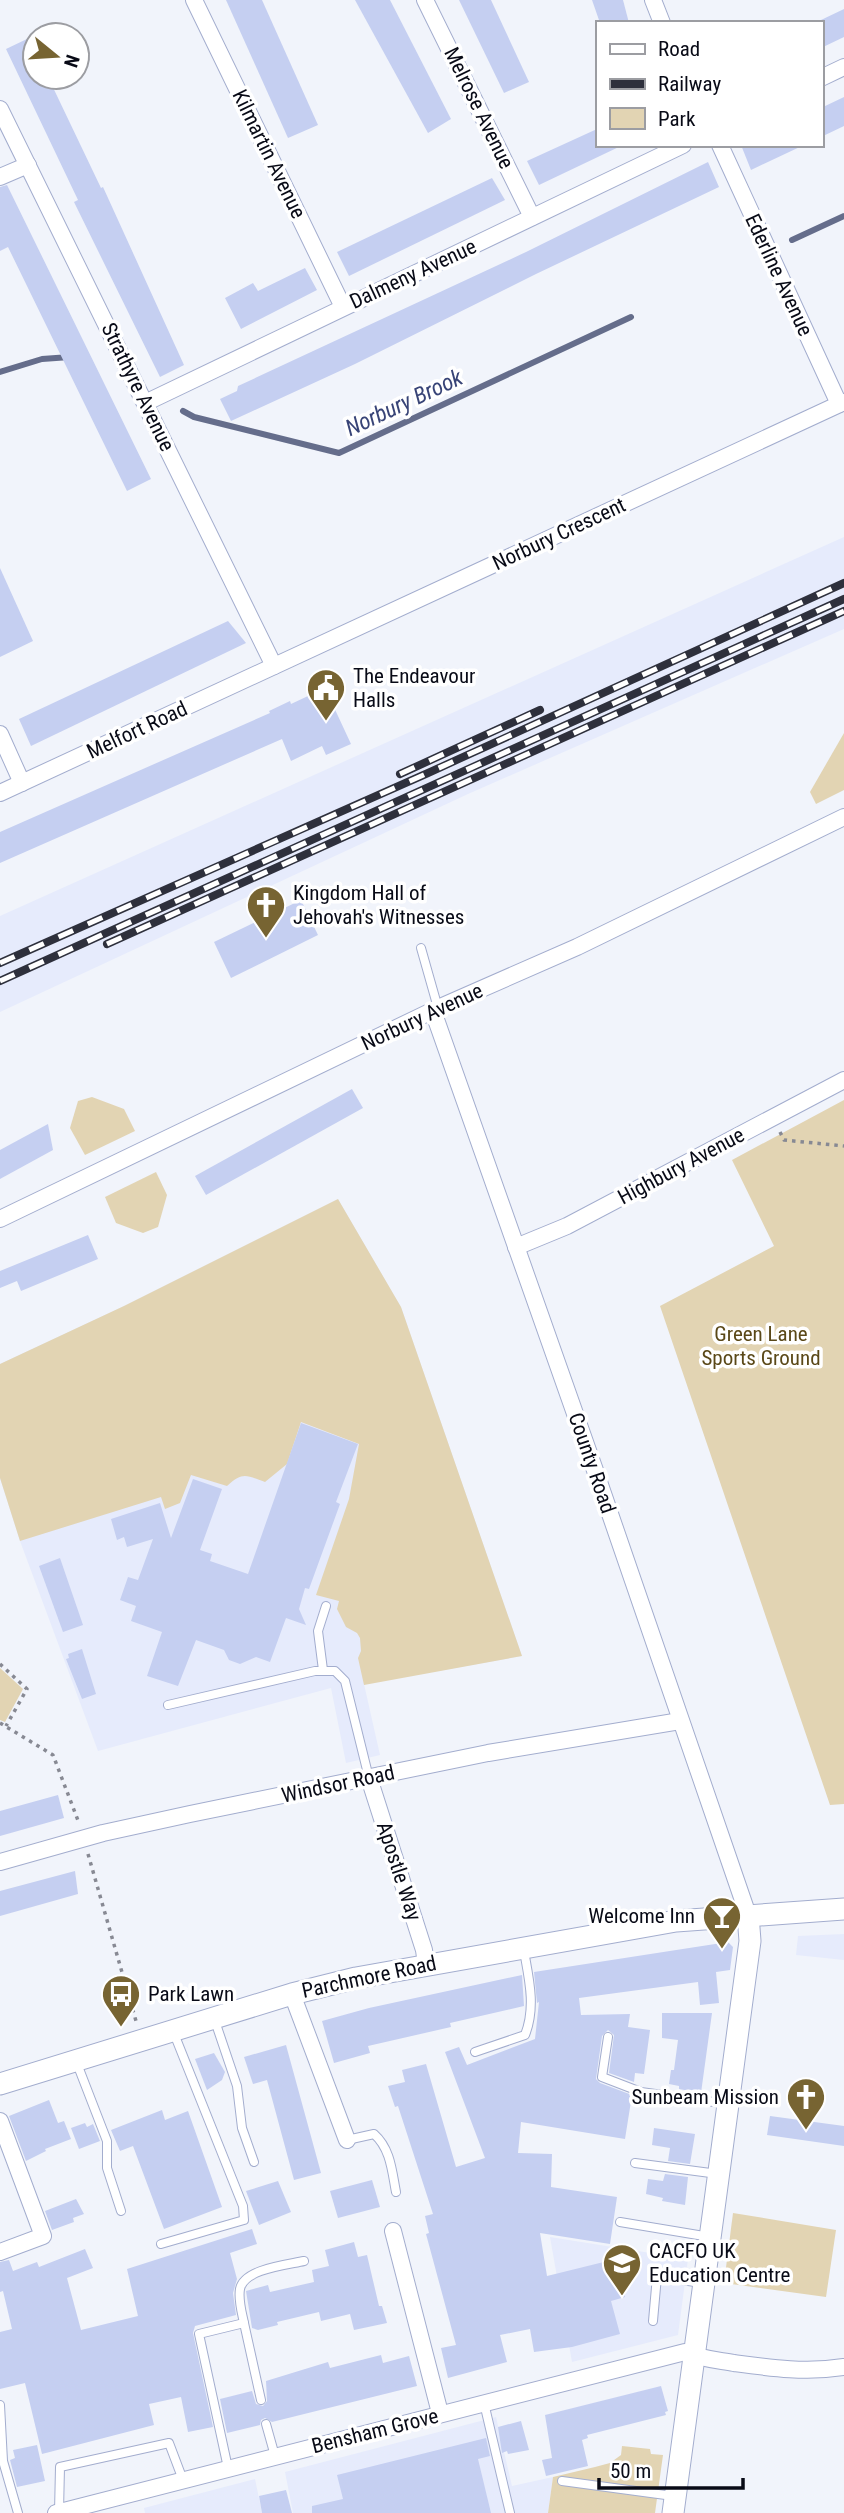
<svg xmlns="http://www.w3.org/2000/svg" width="844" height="2513" font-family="'Roboto Condensed',sans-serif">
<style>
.built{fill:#e6ebfc}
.green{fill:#e2d4b3}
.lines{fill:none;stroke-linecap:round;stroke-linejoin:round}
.stream{stroke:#656d8b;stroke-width:6}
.building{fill:#c5cff1}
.lane-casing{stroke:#a3adce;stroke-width:10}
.street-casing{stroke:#a3adce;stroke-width:18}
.secondary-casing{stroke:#a3adce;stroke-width:23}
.path{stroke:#878993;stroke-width:3.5;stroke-dasharray:3.5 5;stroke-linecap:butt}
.lane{stroke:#fff;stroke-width:8}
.street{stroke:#fff;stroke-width:16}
.secondary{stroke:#fff;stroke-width:21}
.rail-casing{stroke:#2e303c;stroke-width:8}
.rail{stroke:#fff;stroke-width:5;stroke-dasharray:16;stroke-linecap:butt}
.labels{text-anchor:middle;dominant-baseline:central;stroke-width:7;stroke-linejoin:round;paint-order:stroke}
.street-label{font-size:21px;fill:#080a16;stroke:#fff}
.poi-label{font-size:21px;fill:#080a16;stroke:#fff;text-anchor:start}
.park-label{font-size:21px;fill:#5a4818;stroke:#fff}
.water-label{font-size:23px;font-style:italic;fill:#384477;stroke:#fff}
</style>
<rect width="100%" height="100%" fill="#f1f4fb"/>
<!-- built -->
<g class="built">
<path d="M844,537V629L468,794L0,1012V916Z"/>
<path d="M338,1199L401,1307L522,1656L364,1684L380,1755L346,1763L331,1688L98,1751L20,1541L0,1478V1364L124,1306Z"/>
<path d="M844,1934V1960L796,1955L798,1936Z"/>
<path d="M550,2237L688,2259L678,2335L572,2362Z"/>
<path d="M496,2417L512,2486L553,2477L548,2513H293L285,2472Z"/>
<path d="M255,2479L262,2513H145L144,2508Z"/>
</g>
<!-- green -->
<g class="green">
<path d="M844,733V790L816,804L810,792Z"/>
<path d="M92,1097L124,1109L135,1131L85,1155L70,1128L78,1101Z"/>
<path d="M844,1100V1804L830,1805L660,1306L774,1246L732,1160Z"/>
<path d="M156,1172L167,1195L158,1227L143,1233L116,1223L105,1197Z"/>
<path d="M338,1199L401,1307L522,1656L364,1685L358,1658L361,1651L360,1638L357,1633L346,1627L337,1609L339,1601L316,1595L349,1499L359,1444L301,1422L287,1464L265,1482C245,1475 243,1472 227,1486L191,1475L180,1503L165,1509L161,1497L20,1541L0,1478V1364L124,1306Z"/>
<path d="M0,1668L23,1689L5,1722L0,1720Z"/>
<path d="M733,2213L836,2230L826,2297L724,2283Z"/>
<path d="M622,2446L650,2449L651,2454L663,2455L655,2513H548L553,2477L595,2467L610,2463L621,2455Z"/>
</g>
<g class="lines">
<!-- stream -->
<g class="stream">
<path d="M792,240L844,216"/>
<path d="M0,372L42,359L70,357"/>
<path d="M183,411L194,417L339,453L631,317"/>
</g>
</g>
<!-- building -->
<g class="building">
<path d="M226,0H262L318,125L288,138Z"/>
<path d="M355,0H390L451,119L428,133Z"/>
<path d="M459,0H491L529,82L504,93Z"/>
<path d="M592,0H623L629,23H600Z"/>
<path d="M844,9V37L821,48V20Z"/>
<path d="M29,38L35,50V77H48L101,188L103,187L184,365L160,377L74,202L78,200L6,49Z"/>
<path d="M844,97V126L821,137V108Z"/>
<path d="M597,129V145H623L539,185L527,161Z"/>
<path d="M741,145H804L751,170Z"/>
<path d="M708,162L719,187L536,274L355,364L231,421L220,399L237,391L238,386L526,252Z"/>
<path d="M492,178L505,200L349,276L337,252Z"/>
<path d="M7,185L151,479L127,491L8,247L0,251V187Z"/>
<path d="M305,268L317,290L241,329L225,298L253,283L258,291Z"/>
<path d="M0,568L33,641L0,657Z"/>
<path d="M228,621L246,643L31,746L19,719Z"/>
<path d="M325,688L351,744L326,755L322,746L291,761L282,739L0,863V832L270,713L269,711L290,701L291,704Z"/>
<path d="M301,900L318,935L231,978L214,942Z"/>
<path d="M352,1089L363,1108L206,1195L195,1176Z"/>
<path d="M48,1124L53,1150L0,1179V1150Z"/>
<path d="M88,1235L98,1259L21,1291L17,1281L0,1288V1271Z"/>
<path d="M301,1423L358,1444L336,1502L340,1504L309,1589L305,1588L299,1609L306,1625L286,1618L270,1662L256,1657L240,1664L229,1660L224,1650L196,1640L178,1686L147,1676L162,1632L131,1621L136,1606L120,1600L128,1577L138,1580L153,1539L127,1547L124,1537L117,1540L111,1519L160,1503L171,1538L193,1479L222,1489L200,1550L212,1554L210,1561L248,1574Z"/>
<path d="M60,1558L83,1625L63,1632L39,1566Z"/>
<path d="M82,1649L96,1694L82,1699L66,1659L69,1658L68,1654Z"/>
<path d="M58,1795L64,1818L0,1836V1811Z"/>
<path d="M75,1871L78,1894L0,1916V1891Z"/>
<path d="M728,1942L733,1947L730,1970L716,1972L719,2003L700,2005L698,1982L579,1998L581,2015L630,2014L628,2027L650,2030L644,2074L635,2073L634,2082L609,2073L614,2035L608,2030L602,2036L596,2079L600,2083L632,2095L625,2139L521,2122L518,2153L552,2154L551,2187L617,2197L610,2244L540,2233L547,2276L620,2258L624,2273L620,2274L625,2297L611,2301L620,2334L572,2347L534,2352L530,2329L500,2335L507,2362L448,2378L441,2348L456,2345L426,2234L429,2233L425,2216L433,2214L398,2106L395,2107L388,2086L405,2082L402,2070L426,2064L456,2167L485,2158L445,2052L459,2047L467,2065L535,2039L539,2002L537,2003L534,1972Z"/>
<path d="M522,1975L524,2006L450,2023L451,2027L368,2046L370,2053L334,2063L322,2021L369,2008Z"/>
<path d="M662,2013H712L701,2093L679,2089V2086L669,2084L671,2070H674L678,2040L662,2038Z"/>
<path d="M286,2045L321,2173L294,2180L267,2080L253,2084L244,2057Z"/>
<path d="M214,2053L225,2072L222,2080L207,2090L195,2059Z"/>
<path d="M49,2100L58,2123L64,2121L71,2139L45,2149L46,2151L26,2161L9,2116Z"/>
<path d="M162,2110L165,2120L188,2111L222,2207L164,2229L133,2146L120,2151L111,2130Z"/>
<path d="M770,2116L844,2126V2146L767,2135Z"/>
<path d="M85,2123L87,2127L93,2124L100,2141L79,2149L71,2128Z"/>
<path d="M654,2128L695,2134L690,2164L668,2161L670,2148L652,2145Z"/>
<path d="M665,2174L688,2177L685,2205L662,2201L663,2198L646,2194L648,2179L663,2181Z"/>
<path d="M372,2180L380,2207L338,2218L330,2191Z"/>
<path d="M278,2181L291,2212L259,2225L246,2191Z"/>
<path d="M76,2199L84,2214L73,2218L74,2222L52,2230L45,2211Z"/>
<path d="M252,2229L257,2244L230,2253L237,2279L233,2293L236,2315L195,2326L193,2333L213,2427L188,2432L181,2397L149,2404L154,2425L42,2454L25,2383L0,2389V2332L12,2329L3,2291L0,2292V2262L9,2260L13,2271L37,2262L39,2267L85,2249L93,2268L67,2278L81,2330L138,2316L127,2269Z"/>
<path d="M354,2242L358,2257L367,2255L379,2306H382L387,2323L354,2330L350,2314L321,2321L319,2312L277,2322L278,2325L258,2330L252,2328L246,2291L268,2285L270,2292L314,2282L312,2270L329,2266L325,2250Z"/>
<path d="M381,2355L383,2363L409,2356L417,2386L272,2422L265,2418L261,2420L260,2425L227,2433L220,2399L252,2391L256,2404L263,2406L267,2401L266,2381L328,2362L330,2368Z"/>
<path d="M661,2386L668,2411L665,2412L666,2415L587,2435L588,2438L582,2440L588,2466L546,2476L542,2460L552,2458L545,2415Z"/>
<path d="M521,2421L529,2450L508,2454L507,2451L502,2453L498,2427Z"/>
<path d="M486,2438L490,2456L478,2459L491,2513H312V2506L343,2499L337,2475Z"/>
<path d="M37,2445L45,2481L17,2487L10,2460L15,2458L13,2450Z"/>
<path d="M286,2490L292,2513H262L259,2496Z"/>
</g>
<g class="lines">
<!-- lane casing -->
<g class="lane-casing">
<g id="lane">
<path d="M421,948L438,1008"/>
<path d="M323,1670L318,1631L326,1606"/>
<path d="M168,1705L315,1671H335L345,1681L369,1778"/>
<path d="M215,2021L237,2086L242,2128L254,2162"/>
<path d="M608,2037L602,2077L641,2092L728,2104"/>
<path d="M475,2052L525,2035C536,2007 529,1979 524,1951"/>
<path d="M76,2061L107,2141V2168L121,2211"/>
<path d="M347,2140L374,2134C391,2149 392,2172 396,2192"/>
<path d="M635,2163L718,2174"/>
<path d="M620,2222L710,2237"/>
<path d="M161,2244L244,2220L243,2206L173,2031"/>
<path d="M653,2321L657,2276L701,2283"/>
<path d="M244,2323C242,2313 238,2300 240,2289C244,2269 286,2265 304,2261"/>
<path d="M484,2403L510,2513"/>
<path d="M0,2405L3,2461L18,2513"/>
<path d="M266,2424L275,2456"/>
<path d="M228,2468L199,2334L244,2323L261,2400"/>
<path d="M562,2481L673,2496"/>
<path d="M59,2512L60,2467L169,2443L183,2480"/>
</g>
</g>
<!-- street casing -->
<g class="street-casing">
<g id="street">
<path d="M194,0L343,307"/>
<path d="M425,0L532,217"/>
<path d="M653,0L662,23"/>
<path d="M821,78L844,67"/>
<path d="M0,109L274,666"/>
<path d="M720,145L839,404"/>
<path d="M0,177L28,165"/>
<path d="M145,403L683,145"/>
<path d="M0,734L22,783"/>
<path d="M0,793L844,402"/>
<path d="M433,1011L597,1476L748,1915"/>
<path d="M0,1219L438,1008L577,947L844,817"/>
<path d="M516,1247L567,1226L844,1080"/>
<path d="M369,1778L424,1950L426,1964"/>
<path d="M0,1862L103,1833L190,1814L488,1753L680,1721"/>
<path d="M292,1994L347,2140"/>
<path d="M0,2121L43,2236L0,2252"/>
<path d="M393,2231L440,2413"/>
<path d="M56,2513L685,2352C701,2359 717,2360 734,2363C771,2368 806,2373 844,2367"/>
</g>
</g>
<!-- secondary casing -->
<g class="secondary-casing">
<g id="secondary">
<path d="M0,2084L292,1994L356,1978L676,1921L844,1909"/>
<path d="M673,2513L750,1941L748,1915"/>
</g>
</g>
<!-- path -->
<g class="path">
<path d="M780,1132L784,1140L844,1146"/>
<path d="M0,1664L27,1689L6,1726"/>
<path d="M0,1723L53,1755L79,1823"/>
<path d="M88,1854L136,2021"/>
</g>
<!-- lane -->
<use href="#lane" class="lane"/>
<!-- street -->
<use href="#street" class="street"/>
<!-- secondary -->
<use href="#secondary" class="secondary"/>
<!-- rail casing -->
<g class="rail-casing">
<g id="rail">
<path d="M400,774L540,710"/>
<path d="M107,944L844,611"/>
<path d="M0,963L428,773L844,583"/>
<path d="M0,981L844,599"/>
</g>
</g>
<!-- rail -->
<use href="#rail" class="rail"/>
</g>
<!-- icons -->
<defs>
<g id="civic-pin" transform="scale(2.0125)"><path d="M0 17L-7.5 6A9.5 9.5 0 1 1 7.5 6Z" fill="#776432" stroke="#fff"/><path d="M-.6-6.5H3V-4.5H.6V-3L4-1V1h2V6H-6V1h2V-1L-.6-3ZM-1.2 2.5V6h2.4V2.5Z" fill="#fff"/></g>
<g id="church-pin" transform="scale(2.0125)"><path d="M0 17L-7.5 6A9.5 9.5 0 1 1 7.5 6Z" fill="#776432" stroke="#fff"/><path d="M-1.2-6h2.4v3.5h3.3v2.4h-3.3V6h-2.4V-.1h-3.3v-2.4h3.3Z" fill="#fff"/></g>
<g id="bar-pin" transform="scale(2.0125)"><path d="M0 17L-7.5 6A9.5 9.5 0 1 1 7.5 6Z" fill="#776432" stroke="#fff"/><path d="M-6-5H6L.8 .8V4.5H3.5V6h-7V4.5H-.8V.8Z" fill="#fff"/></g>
<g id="bus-pin" transform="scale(2.0125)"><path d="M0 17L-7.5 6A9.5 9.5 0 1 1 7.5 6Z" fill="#776432" stroke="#fff"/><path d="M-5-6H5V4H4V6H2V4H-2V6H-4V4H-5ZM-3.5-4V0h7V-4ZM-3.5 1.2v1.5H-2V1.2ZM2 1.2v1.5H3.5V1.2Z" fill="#fff"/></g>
<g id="school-pin" transform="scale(2.0125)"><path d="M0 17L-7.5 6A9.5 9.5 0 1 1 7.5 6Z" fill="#776432" stroke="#fff"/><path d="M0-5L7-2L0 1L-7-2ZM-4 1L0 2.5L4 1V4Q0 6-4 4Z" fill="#fff"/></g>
</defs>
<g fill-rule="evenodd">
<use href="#civic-pin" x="326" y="688"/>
<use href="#church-pin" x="266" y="905"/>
<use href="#bar-pin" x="722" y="1916"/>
<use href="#bus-pin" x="121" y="1994"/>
<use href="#church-pin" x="806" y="2097"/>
<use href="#school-pin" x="622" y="2263"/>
</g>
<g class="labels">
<!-- street labels -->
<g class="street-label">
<text transform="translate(479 108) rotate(64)">Melrose Avenue</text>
<text transform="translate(269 154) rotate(64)">Kilmartin Avenue</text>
<text transform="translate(413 274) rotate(-25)">Dalmeny Avenue</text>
<text transform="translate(779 275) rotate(65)">Ederline Avenue</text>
<text transform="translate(138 387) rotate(64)">Strathyre Avenue</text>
<text transform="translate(559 534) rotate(-25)">Norbury Crescent</text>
<text transform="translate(137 730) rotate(-25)">Melfort Road</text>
<text transform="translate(422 1017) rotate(-25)">Norbury Avenue</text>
<text transform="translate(681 1166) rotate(-28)">Highbury Avenue</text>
<text transform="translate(592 1463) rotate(71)">County Road</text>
<text transform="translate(338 1784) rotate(-12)">Windsor Road</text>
<text transform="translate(399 1871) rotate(72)">Apostle Way</text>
<text transform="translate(369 1977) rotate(-12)">Parchmore Road</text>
<text transform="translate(375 2431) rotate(-14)">Bensham Grove</text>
</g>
<!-- poi labels -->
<g class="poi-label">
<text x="353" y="676">The Endeavour<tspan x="353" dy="24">Halls</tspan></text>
<text x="293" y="893">Kingdom Hall of<tspan x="293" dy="24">Jehovah's Witnesses</tspan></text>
<text x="695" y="1916" text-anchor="end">Welcome Inn</text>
<text x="148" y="1994">Park Lawn</text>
<text x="779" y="2097" text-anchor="end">Sunbeam Mission</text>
<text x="649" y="2251">CACFO UK<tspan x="649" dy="24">Education Centre</tspan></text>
</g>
<!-- park labels -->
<g class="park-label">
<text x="761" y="1334">Green Lane<tspan x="761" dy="24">Sports Ground</tspan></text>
</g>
<!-- water labels -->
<g class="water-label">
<text transform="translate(404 403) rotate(-25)">Norbury Brook</text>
</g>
</g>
<!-- legend -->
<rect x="596" y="21" width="228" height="126" fill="#ffffff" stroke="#9c9da2" stroke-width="2"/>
<rect x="610" y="44" width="35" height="10" fill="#ffffff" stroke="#9c9da2" stroke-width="2"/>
<text x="658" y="56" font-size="21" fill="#080a16">Road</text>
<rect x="610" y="79" width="35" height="10" fill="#2e303c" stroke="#9c9da2" stroke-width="2"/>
<text x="658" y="91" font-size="21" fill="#080a16">Railway</text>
<rect x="610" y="108" width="35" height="21" fill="#e2d4b3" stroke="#9c9da2" stroke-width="2"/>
<text x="658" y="126" font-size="21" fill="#080a16">Park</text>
<!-- north arrow -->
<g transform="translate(56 56) rotate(108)"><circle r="33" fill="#ffffff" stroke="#9c9da2" stroke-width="2"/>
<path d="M0-5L12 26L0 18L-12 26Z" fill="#776432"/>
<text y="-10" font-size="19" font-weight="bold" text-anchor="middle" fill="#080a16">N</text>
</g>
<!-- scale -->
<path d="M599 2478v10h144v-10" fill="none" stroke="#080a16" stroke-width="3.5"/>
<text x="610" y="2478" font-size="21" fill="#080a16" stroke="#ffffff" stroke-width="5" paint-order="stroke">50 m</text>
</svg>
